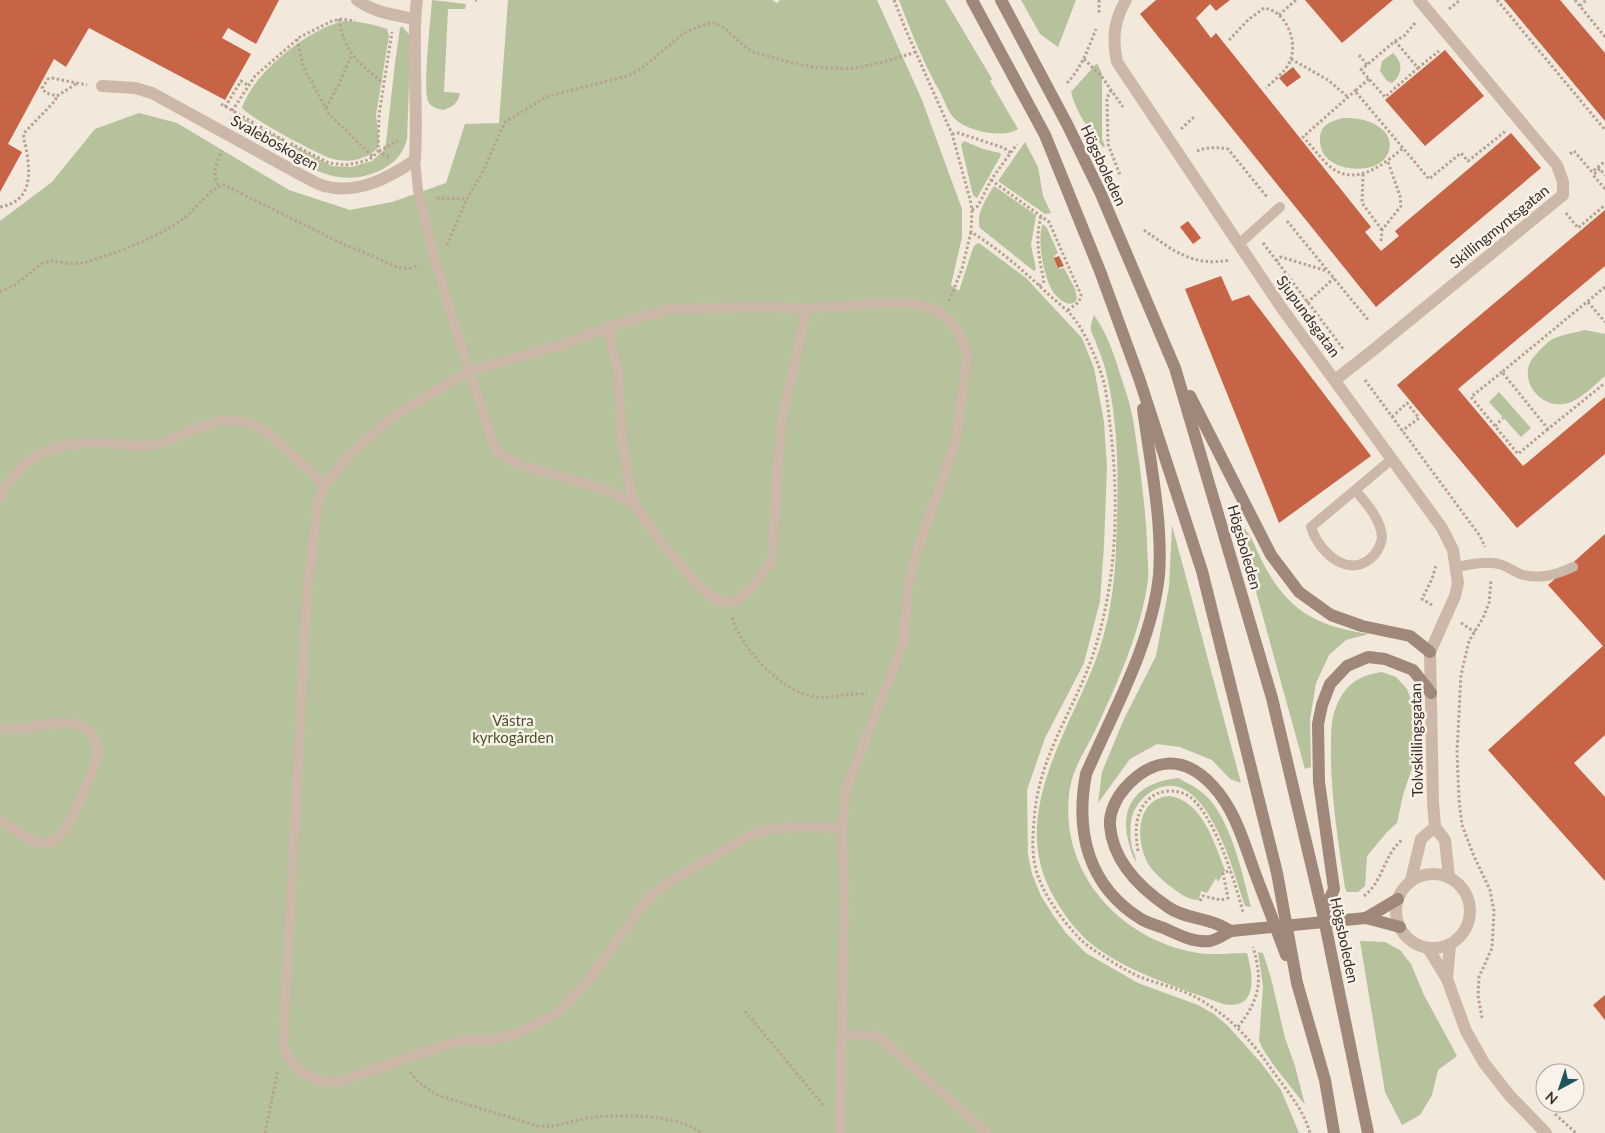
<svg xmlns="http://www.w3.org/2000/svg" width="1605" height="1133" font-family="Lato,sans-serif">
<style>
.green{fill:#b5c29c}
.building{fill:#c76446}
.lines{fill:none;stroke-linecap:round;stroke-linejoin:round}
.path{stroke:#b7a292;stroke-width:3;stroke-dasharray:2.5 2.5;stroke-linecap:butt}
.service{stroke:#cbb8a8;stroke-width:10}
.minor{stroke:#cbb8a8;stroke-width:12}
.tertiary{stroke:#cbb8a8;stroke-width:12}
.secondary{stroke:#9f8779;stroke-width:12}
.secondary-bridge{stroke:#9f8779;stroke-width:12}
.labels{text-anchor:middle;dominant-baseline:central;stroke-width:5;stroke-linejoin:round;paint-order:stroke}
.street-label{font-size:15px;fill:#382d28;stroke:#faf2e9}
.park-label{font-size:15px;fill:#47562c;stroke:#faf2e9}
</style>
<rect width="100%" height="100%" fill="#f2e8dc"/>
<!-- green -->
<g class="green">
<path d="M432,0L466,4L465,9H448L444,92L460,93C458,103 453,107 443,110C438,109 432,107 429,103C422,92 431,17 432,0Z"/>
<path d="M508,0H772L777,3L780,0H877L922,100L962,209V237L951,285L959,291L973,248L976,244L979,243L1026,278L1082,338L1094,368L1104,422L1107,467L1104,546L1100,601L1084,663L1045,738L1027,790L1028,854L1032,874L1041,896L1053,915L1066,933L1086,953L1138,983L1198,1005L1214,1014L1228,1026L1262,1064L1281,1090L1299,1133H0V221L52,182L95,129L139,113L177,123L289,190L350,210L392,202L446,183L465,124L499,123Z"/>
<path d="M899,0H945L992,79L990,81L1018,129C1003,139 966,131 954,118C948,112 945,102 941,94C924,64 911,32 899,0Z"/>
<path d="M1021,0H1076L1058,47L1040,34Z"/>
<path d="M344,21C358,21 373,24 387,29L389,36L376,115L379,142L377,149C365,160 349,163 333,159C319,155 252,119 242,108C252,74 309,28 344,21Z"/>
<path d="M402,26L411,37L407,139C403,154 395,163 381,170C339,190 309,167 273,148C258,140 242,133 229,123L232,116L240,117L332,166L351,167L372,161L383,151L386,143L395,63L400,28Z"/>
<path d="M1393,53C1403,62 1403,74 1392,83L1387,81L1380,71L1382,61Z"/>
<path d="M1096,64L1098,65L1102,74V139L1105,146L1103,147C1090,131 1076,113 1071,92Z"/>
<path d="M1342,118C1356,118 1368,119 1379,127C1396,138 1392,159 1374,166C1354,173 1320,167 1320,140C1320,134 1321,130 1325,126C1329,122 1337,120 1342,118Z"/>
<path d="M964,141L983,149L1000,153L1001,155L977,198L973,195L961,145Z"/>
<path d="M1025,142L1038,167L1043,196L1051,213L1045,214L998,181Z"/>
<path d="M994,186L1036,215L1031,245L1036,269L1034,271L980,228C975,215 987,197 994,186Z"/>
<path d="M1043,224L1047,228L1058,253L1054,256L1059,269L1064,268L1075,289L1077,298L1075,302L1070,304C1063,303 1055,296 1052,290C1044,277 1036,237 1043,224Z"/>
<path d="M1094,315C1108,335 1115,357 1122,380C1124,387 1127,394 1129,402C1134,420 1136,441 1139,460C1142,487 1146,514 1147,541C1147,554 1149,568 1148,580C1141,632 1117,684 1095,731C1086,749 1073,768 1070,788C1057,868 1116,937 1193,952C1210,956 1229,953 1247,953C1253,975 1259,1011 1223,1004C1180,988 1132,974 1094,946C1078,934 1065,916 1055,899C1007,819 1066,737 1095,662C1109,626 1115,585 1116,547C1118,492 1120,435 1108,381C1106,369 1102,357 1097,346C1096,341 1093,336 1091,331C1090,326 1092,320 1094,315Z"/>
<path d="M1585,330L1605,334V376C1596,384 1580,400 1568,403C1546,410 1522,388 1529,365C1531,359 1538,352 1543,347C1546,344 1551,339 1555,338C1564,334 1575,333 1585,330Z"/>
<path d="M1499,392L1531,428L1521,437L1489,402Z"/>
<path d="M1237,523C1250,530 1254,545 1260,557C1285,609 1314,626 1369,634L1346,640L1329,655L1316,683L1310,719L1311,767L1305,769Z"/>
<path d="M1172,525L1241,783L1230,779L1212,760L1180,747L1157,744L1130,759L1098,803L1102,772L1124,719L1156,656L1169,587Z"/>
<path d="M1382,672L1396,677L1407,689L1413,705L1415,759L1403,795L1397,823L1387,832L1367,856L1365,886L1358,892H1347L1345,888C1338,840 1330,792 1331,744C1331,733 1331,720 1335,710C1344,685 1357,676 1382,672Z"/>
<path d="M1178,778C1187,783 1196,787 1204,794C1231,818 1242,873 1251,907L1245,906C1234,874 1207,766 1156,789C1143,795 1133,808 1131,821C1130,830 1130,839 1132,848C1134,853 1136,857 1136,862C1132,856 1130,847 1128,840C1119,801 1142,782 1178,778Z"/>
<path d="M1169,796C1203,801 1214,843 1225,870L1218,882L1216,878L1207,893L1201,891L1199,900C1190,900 1184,896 1178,892C1168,885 1158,877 1151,868C1135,845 1134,799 1169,796Z"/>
<path d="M1360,941L1385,942L1400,950L1411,964L1424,995L1457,1056L1438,1070L1432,1095L1420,1115L1402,1125L1385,1092Z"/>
<path d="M1258,952L1263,953L1271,978L1285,1038L1295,1066L1305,1105L1275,1067L1264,1051L1259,1041L1263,986Z"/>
</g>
<!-- building -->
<g class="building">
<path d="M0,0H279L256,44L228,28L222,38L251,54L225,100L89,28L66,67L54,59L8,144L22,152L0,192Z"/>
<path d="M1156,0H1230L1216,11L1210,4L1196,18L1211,38L1216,33L1371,227L1365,232L1381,251L1399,236L1395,231L1511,133L1541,168L1376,307L1140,14Z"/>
<path d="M1305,0H1393L1342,43Z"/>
<path d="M1504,0H1560L1605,53V121Z"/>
<path d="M1445,50L1484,96L1425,146L1385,100Z"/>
<path d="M1293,67L1301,77L1287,87L1279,78Z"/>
<path d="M1605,210V266L1458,389L1523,466L1605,397V454L1517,528L1397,385Z"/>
<path d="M1188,221L1201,238L1193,244L1180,227Z"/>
<path d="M1059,256L1064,266L1058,268L1054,258Z"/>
<path d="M1221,276L1232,301L1249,295L1371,456L1279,523L1185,289Z"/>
<path d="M1605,534V735L1574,763L1605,797V881L1488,750L1603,646L1548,585Z"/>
<path d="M1605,995V1020L1593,1005Z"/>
</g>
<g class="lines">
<!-- path -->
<g class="path">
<path d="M475,0H477"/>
<path d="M894,0L905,28L952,134L970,199L972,210L971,232C999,249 1024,271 1048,294C1058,303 1068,310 1076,321C1087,337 1096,357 1102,376C1107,391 1108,409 1110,425C1120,504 1117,591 1089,666C1068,720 1038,760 1034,821C1033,834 1032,847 1034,860C1038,889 1061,919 1081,940C1089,948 1121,968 1132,973C1153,984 1179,987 1199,999C1237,1021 1255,1046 1280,1081C1292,1097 1305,1114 1310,1133"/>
<path d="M1099,0V14"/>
<path d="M1497,0L1605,130"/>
<path d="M1575,0L1605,37"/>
<path d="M1580,6L1586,0"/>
<path d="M1449,9L1460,0"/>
<path d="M1279,15L1296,0"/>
<path d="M339,19C344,52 359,63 383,83"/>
<path d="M297,39L303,66L329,114L373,157"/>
<path d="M1229,40L1248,20L1264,8C1268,9 1272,10 1275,12C1291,22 1298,50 1288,65C1283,74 1273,81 1266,88"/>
<path d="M1395,41L1418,68L1385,97L1361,70L1395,41L1404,36L1415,23"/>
<path d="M1359,55L1367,65"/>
<path d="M1084,59L1102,77L1123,107"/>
<path d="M1291,59L1328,80L1348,97"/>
<path d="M1418,68L1439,51"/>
<path d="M1369,79L1355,91L1429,179L1461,153L1468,161L1507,130"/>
<path d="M1067,83C1082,67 1088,49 1096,29"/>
<path d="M76,84L57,96L46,93L42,88L48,79L52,78L87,85"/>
<path d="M1111,90L1107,98L1108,144L1120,175"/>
<path d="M1356,90L1303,137C1311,145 1318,155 1327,164C1353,189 1382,166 1403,148"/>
<path d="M221,104L280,138L329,163L346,165L365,161L373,157L378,151L379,115L392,32"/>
<path d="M225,107L241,81L248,85"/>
<path d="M326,108L339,84L352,54"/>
<path d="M232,111L255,76L300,37L332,21L342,19L355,21"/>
<path d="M1181,129L1195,116"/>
<path d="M952,134L959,133L1004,148L1011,153"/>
<path d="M378,151L389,157"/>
<path d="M379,151L398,141"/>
<path d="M1197,151C1207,147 1217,147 1228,149L1267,197"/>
<path d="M1570,154L1574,151L1592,172L1605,161"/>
<path d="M1598,167L1605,175"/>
<path d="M1600,169L1593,175L1605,189"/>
<path d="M1363,174L1362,203L1382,230"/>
<path d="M991,180L1049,222L1081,295L1079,302L1068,310"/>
<path d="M218,185C212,173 216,162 222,151"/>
<path d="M437,198L467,199"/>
<path d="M0,207C32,201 31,175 26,148C25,142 23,139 24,133L55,101L57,96"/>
<path d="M972,210L978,206L991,180L1017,144"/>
<path d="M1566,213L1578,228L1605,205"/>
<path d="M1287,221L1369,321"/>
<path d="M1144,230C1174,251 1192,267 1230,260"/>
<path d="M1381,241L1382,230L1401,206L1400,196L1388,162"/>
<path d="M1263,243L1344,350"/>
<path d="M447,245L467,199L483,171L505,122L546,97L627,76L641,69L684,33L697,27L711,23H715L723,27L742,44L753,52L789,62L814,67L850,69L884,62L916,52"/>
<path d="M1276,261L1281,257L1327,271"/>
<path d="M1039,286L1044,281C1039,258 1035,239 1041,216"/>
<path d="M1605,287L1502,372L1548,429L1605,383"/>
<path d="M0,292L15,285L41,264L50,261L74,264L83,263C118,252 153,240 183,219C194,211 212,186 224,185L343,244L368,254L397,267L408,269L419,265"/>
<path d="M949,301L962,269L971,232"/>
<path d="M1588,302L1605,322"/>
<path d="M1307,303L1334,278"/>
<path d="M1502,372L1471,397L1518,454L1548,429"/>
<path d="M1365,380L1480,536L1485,547"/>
<path d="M1392,417L1407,403L1419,418L1402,431"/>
<path d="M1495,426L1503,418"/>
<path d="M1432,605L1422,599L1432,579L1436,565"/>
<path d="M732,618C742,649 783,694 817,697C833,699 850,692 867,694"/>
<path d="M1461,623L1475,632"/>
<path d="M1138,851C1135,832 1134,812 1150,798C1156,793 1161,792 1168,791C1176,791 1183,792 1190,797C1215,816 1235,882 1243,912"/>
<path d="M1364,896C1383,882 1384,854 1402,840"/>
<path d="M1200,901L1203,896L1221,900L1228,898L1223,873L1231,870"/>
<path d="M745,1011L823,1105"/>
<path d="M1482,1018L1478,996L1479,977L1492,948L1494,911L1490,890L1473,854L1462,825L1459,800L1457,752L1461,675L1469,641L1483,618L1489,603L1491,580"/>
<path d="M1238,1027C1260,999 1263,981 1253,947"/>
<path d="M410,1072L418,1082L437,1095L538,1126C554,1128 567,1122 583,1119C611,1113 681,1114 701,1133"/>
<path d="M1555,1114L1576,1133"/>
<path d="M265,1133L278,1070"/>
</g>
<!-- service -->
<g class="service">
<path d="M1239,244L1280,207"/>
<path d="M807,309L769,307L669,309L608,327L567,343L469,371L479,399L492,442L499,453L517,464L604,489L633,502L662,543L697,584L712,597L728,603L737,600L749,591L772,561L778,457L783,415L807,309C838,307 902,297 930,308C950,315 965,337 967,358L956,441L915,558L908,586L903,644L846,790L842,828"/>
<path d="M608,327L618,373L622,441L633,502"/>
<path d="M325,485L318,501L307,594L283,1047C296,1071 312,1085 340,1081L445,1045L464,1040H490L517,1033L541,1022L557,1013L589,980L646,901L667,883L751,835L767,830L799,827L842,828L844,898L840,1133"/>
<path d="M1355,490C1366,503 1381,519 1382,537C1382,542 1378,550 1375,554C1351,582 1319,553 1311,527L1392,459"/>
<path d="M0,498C23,451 60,440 110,443C125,444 140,449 155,445C186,436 216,412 249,423C270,430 307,469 325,485L350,455L391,418L469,371L435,261L418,190L415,160"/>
<path d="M1457,567C1471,564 1484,561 1499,564C1507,566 1513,571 1520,574C1540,580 1555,575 1573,567"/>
<path d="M0,728C8,729 15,729 23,728C41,727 66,718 83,727C92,731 98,743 98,752C97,766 73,817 65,829C60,836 55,842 47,843C31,845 13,828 0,820"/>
<path d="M841,1034L876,1036L883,1040L987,1133"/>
</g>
<!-- minor -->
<g class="minor">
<path d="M357,0C375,13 394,15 415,19"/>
<path d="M1126,0C1114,20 1112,39 1117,62L1281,307L1442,528L1453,550L1458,583L1455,596L1430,652L1433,802L1435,827L1445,840L1449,877"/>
<path d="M102,86L135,88L152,93L303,176C309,179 317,184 324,186C357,195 389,178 415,160C417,126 415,92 415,58C415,39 414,19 417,0"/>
<path d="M1335,380L1372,351L1563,195V182L1557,165L1419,0"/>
<circle cx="1433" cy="911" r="37"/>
<path d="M1411,880L1421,839L1435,827"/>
</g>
<!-- tertiary -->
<g class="tertiary">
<path d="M1428,948L1447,979L1466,1031L1484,1063L1510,1096L1546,1133"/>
<path d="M1447,979L1450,945"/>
</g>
<!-- secondary -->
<g class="secondary">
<path d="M972,0L1045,135L1100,271L1139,378L1202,571L1277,873L1297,983L1325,1080L1334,1133"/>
<path d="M1001,0L1067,124L1101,194L1175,368L1272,698L1323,914L1368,1133"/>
<path d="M1190,396L1271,555L1299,592L1331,615L1362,626L1410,636L1430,652"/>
<path d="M1143,409C1150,461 1163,523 1159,575C1152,643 1113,712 1086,774C1075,832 1088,886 1141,919C1148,923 1158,926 1166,929C1179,935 1195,943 1210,941C1217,940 1225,934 1231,931"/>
<path d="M1323,914L1334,889L1319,782L1318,724L1322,705L1330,684L1347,666L1368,657L1385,659L1413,670L1431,693"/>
<path d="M1366,918L1398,899"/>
<path d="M1366,918L1400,927"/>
<path d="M1231,931C1225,928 1220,925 1214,923C1198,917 1182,917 1168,907C1140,888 1113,861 1110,826C1109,813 1116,798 1125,788C1152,758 1183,754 1212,785C1235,809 1244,843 1255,873C1265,900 1276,927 1286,955"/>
</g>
<!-- secondary-bridge -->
<path class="secondary-bridge" d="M1231,931L1366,918"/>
</g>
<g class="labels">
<!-- street labels -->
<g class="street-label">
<text transform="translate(275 142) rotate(29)">Svaleboskogen</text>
<text transform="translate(1104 165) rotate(65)">Högsboleden</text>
<text transform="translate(1499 226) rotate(-39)">Skillingmyntsgatan</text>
<text transform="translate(1309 316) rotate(54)">Sjupundsgatan</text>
<text transform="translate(1245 547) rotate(74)">Högsboleden</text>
<text transform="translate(1416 740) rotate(-91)">Tolvskillingsgatan</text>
<text transform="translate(1345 940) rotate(78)">Högsboleden</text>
</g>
<!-- park labels -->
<g class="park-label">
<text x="513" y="720">Västra<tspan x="513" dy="17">kyrkogården</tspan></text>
</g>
</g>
<!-- north arrow -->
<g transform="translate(1560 1088) rotate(220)"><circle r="24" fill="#faf2e9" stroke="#aca39c"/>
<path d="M0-4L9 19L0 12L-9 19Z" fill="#1d565a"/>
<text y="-8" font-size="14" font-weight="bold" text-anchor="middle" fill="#382d28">N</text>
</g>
</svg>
